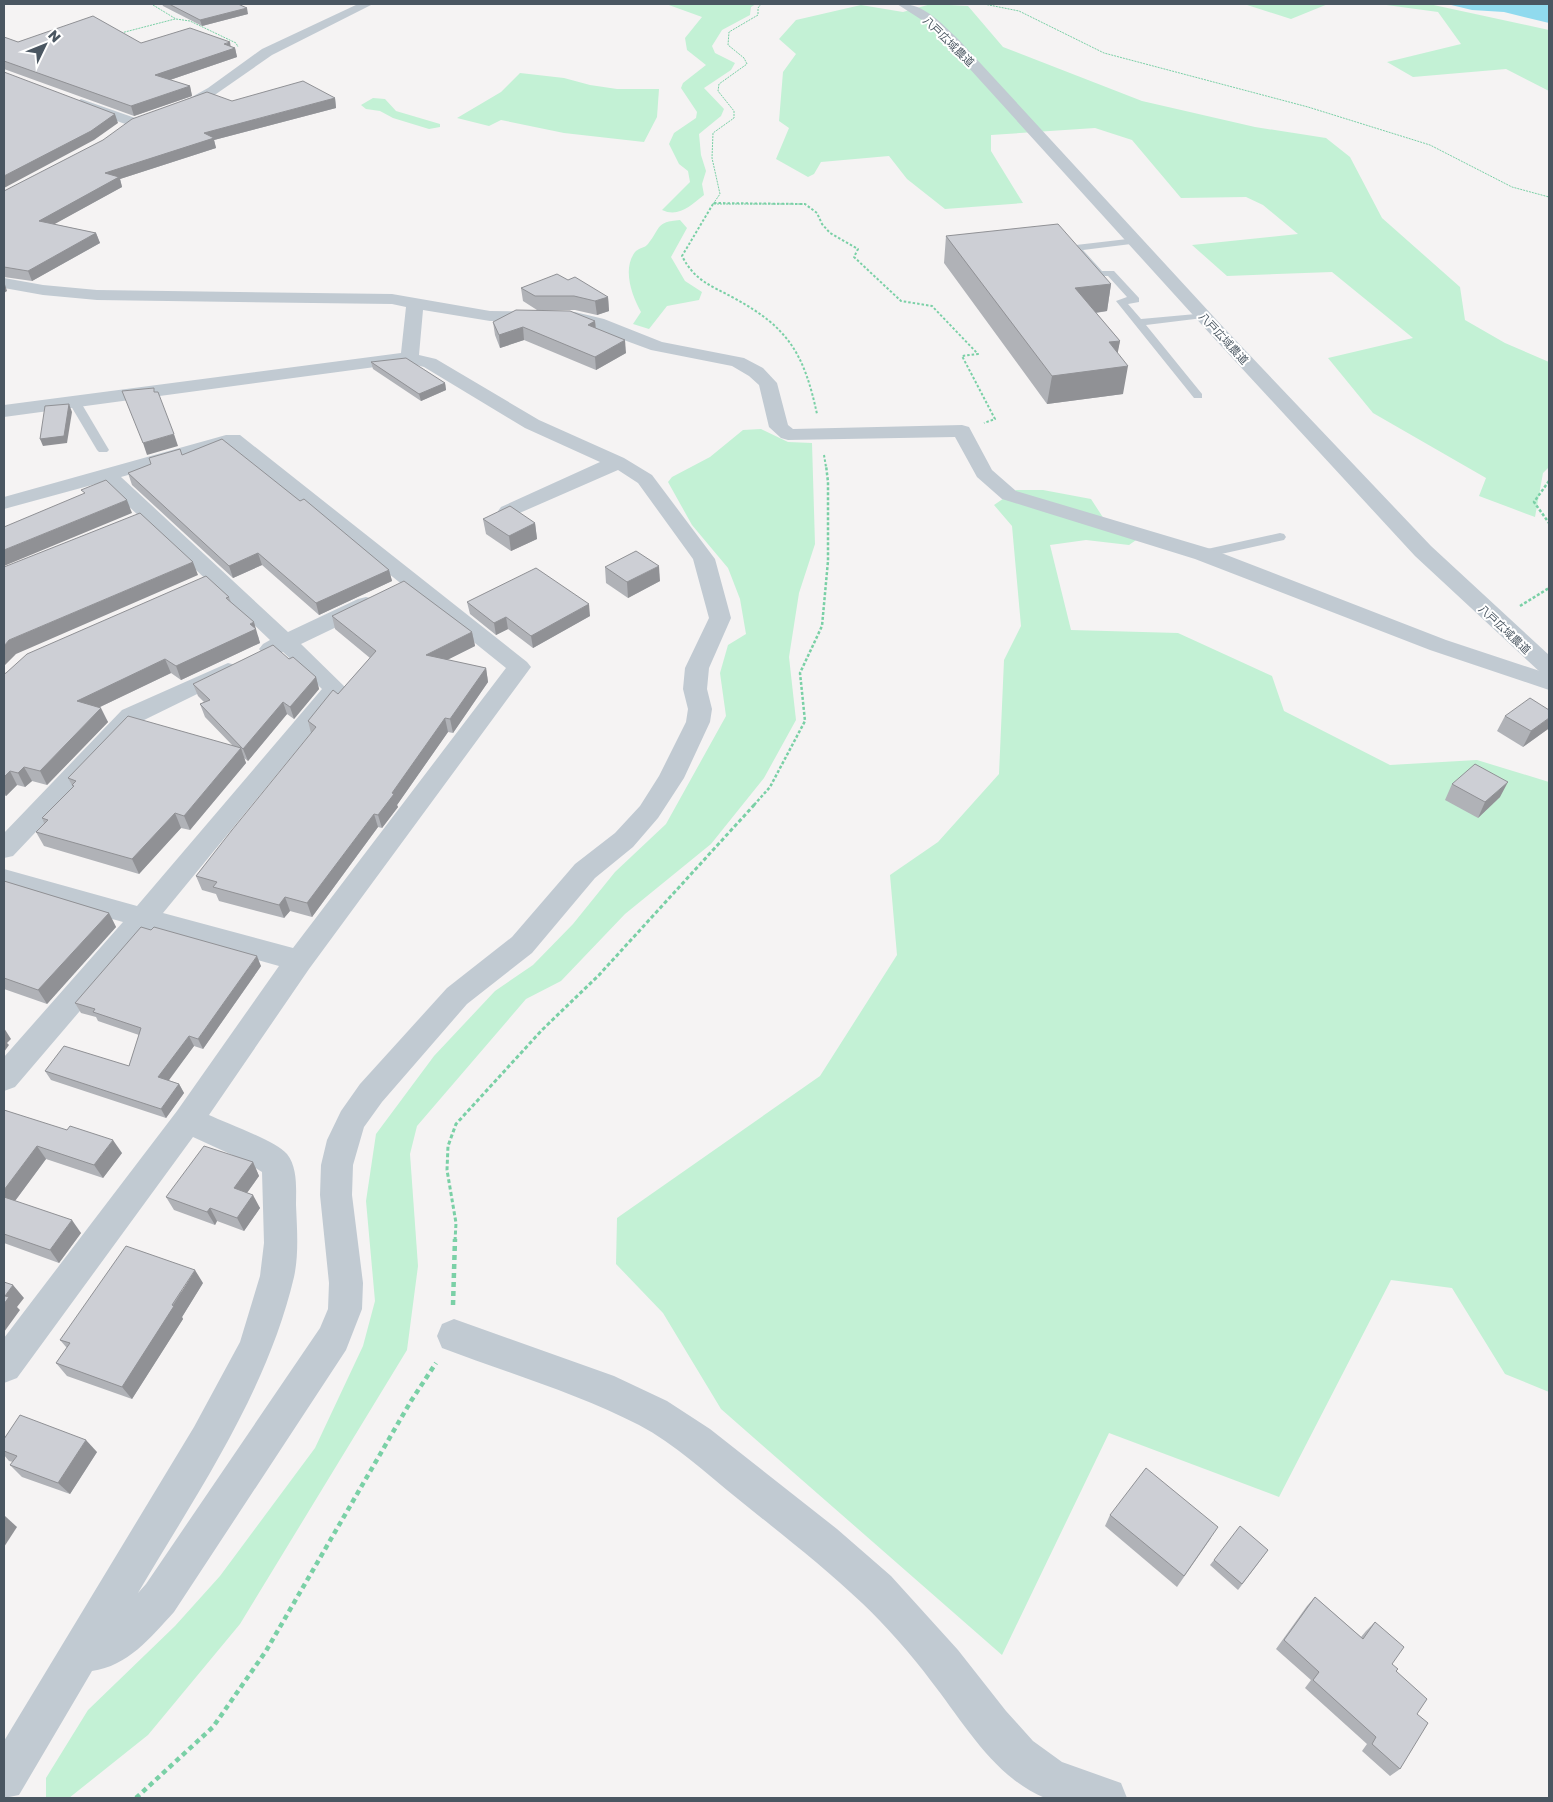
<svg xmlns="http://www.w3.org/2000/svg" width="1553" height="1802" font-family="'Golos Text','Noto Sans JP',sans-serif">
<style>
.green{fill:#c3f1d5}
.water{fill:#90daee}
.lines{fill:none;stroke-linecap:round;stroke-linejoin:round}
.path-far4{stroke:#7ad0a6;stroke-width:1;stroke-dasharray:2 1;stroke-linecap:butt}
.path-far3{stroke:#7ad0a6;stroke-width:2;stroke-dasharray:2.5 2;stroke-linecap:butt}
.path-far2{stroke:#7ad0a6;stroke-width:2.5;stroke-dasharray:3 2;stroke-linecap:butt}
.path-far1{stroke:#7ad0a6;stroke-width:3;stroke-dasharray:4 2.5;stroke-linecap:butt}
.path{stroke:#7ad0a6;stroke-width:4.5;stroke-dasharray:5 4;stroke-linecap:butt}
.service{fill:#c1cad2;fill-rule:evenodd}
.minor{fill:#c1cad2;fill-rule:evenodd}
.tertiary{fill:#c1cad2;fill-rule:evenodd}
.wall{fill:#b0b2b7}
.shaded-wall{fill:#909195}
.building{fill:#cdcfd5;stroke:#909195}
.labels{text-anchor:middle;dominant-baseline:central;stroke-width:4;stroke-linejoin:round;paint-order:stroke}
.far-street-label{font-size:11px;fill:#4a5661;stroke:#fff}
</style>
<rect width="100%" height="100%" fill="#f5f3f3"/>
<!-- green -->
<g class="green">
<path d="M666,4H756L751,7L750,15L722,30L712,46L715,53L735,63L731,70L704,88L724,109L721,116L699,134L701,155L706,171L702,184L704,195C691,205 679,218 662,210L690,182L688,171L679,164L669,144L674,133L696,118L697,112L681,88L683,83L706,65L687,50L685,38L702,17Z"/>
<path d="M931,4L968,6L1003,47L1142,101L1255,127L1326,138L1350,157L1382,218L1460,287L1465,320L1505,343L1549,362V467L1543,473L1535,517L1479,496L1486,478L1373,413L1328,358L1413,338L1332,272L1227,276L1192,245L1298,234L1263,205L1246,197L1181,198L1132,140L1095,128L991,135V151L1023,203L945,209L907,179L889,156L821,162L814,174L808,177L776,159L789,128L779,121L783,72L796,54L779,39L796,20L861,5L903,12Z"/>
<path d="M1244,4H1328L1291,19Z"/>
<path d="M1379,4H1429L1549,30V91L1506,69L1413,77L1387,62L1461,44L1438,12Z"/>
<path d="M520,73L564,78L590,85L617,89H659L657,117L644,142L564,133L501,120L489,126L457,118L501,92Z"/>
<path d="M373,98L385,99L396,111L440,124V127L429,129L393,118L380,111L366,109L361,105Z"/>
<path d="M680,220L687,228L671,257L685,281L702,292L699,300L667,306L649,329L633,324L641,312C632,296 622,269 635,252C638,248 645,248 648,244C661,228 655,222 680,220Z"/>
<path d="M761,429L788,442L812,443L815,544L799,593L789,657L796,720L764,778L711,844L625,914L561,981L526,999L417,1126L410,1154L418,1266L407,1350L240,1624L148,1735L69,1798H46V1778L88,1710L175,1626L220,1576L315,1448L363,1346L375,1301L366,1201L376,1134L434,1056L495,991L533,965L573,924L615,872L666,824L726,716L720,673L728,645L746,634L740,599L728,568L692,525L668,482L672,477L710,457L743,430Z"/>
<path d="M1016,490H1043L1091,499L1104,519L1139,538L1129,545L1086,540L1050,545L1071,630L1178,633L1272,676L1284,711L1390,765L1477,760L1549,782V1392L1505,1374L1452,1288L1391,1280L1279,1497L1109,1433L1002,1655L721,1409L663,1313L616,1264L617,1218L820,1076L897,955L890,875L938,842L999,774L1004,660L1021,626L1012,526L994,505Z"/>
</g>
<!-- water -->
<path class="water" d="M1447,4H1549V23L1504,12L1472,10Z"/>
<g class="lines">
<!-- path-far4 -->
<g class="path-far4">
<path d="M761,4L758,8V15L729,32L728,45L744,58L747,64L719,84L718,91L734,111V118L713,133L712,158L720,194L713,204H805"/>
<path d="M984,4L1019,11L1104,53L1308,107L1430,145L1512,187L1549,197"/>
<path d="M153,5L176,19L190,21L236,43L238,47"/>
<path d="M121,33L175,19"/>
</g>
<!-- path-far3 -->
<g class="path-far3">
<path d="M714,203L805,204L817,213L822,224L830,233L858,249L854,257L901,301L932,306L978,354L962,356L995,419L984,423"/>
<path d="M713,204L682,256C695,281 710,285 734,298C789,328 804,354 817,414"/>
<path d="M824,455L826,467"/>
</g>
<!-- path-far2 -->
<g class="path-far2">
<path d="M1549,481L1534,502L1549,523"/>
<path d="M1520,606L1549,588"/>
<path d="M754,805L770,787L805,721L800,673L822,626L828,561V482L826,465"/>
</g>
<!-- path-far1 -->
<path class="path-far1" d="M455,1241L456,1223L447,1170L448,1146L456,1124L542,1030L599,975L755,804"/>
<!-- path -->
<g class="path">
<path d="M453,1305L455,1239"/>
<path d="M136,1798L213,1727L266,1651L411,1401L436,1363"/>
</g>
<!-- service -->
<g class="service">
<path d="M1136,238L1139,239V243L1083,250L1102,271H1114L1139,298V302L1128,304L1141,319L1207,313L1208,315L1203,318L1146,325L1202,394V398H1194L1116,301L1127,297L1108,276H1095L1071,248L1076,245Z"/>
<path d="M74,398L80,401L109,450L107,452H99L97,450L68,401Z"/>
<path d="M1280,533L1284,534L1286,537L1284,540L1203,558L1197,554L1198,551Z"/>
</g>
<!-- minor -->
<g class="minor">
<path d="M81,99L138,119L140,122L133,126L128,125L76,106L74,103Z"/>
<path d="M4,278L43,285L97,290L392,294L490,311L575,312L604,319L662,342L744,358L763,368L777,383L788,425L793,429L962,425L969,427L992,470L1016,491L1211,549L1446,640L1549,674V690L1430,650L1195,559L1002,499L977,477L955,437L788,440L781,438L769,427L759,385L749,376L732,366L651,350L575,322L490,321L423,310L419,355L436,359L539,420L624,458L652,475L715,559L731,618L709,668L707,689L712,709L710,722L684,778L658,818L633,847L595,878L532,953L467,1004L382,1102L364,1127L353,1165L352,1195L363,1283L362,1309L346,1350L174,1612C150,1638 128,1666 92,1671L19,1795L4,1798V1741L194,1427L240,1342L260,1276L264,1243L262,1172L241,1159L193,1137L17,1378L4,1383V1338L177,1111L279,966L149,930L15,1087L4,1091V1057L123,922L4,889V869L137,906L322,689L283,652L271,656L263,654L259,649L263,644L270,640L103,482L4,509V497L226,435H240L527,662L531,667L309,969L209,1115C226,1123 276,1141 287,1154C298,1168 296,1189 296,1205C297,1229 299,1254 294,1277C267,1392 197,1493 138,1593L146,1584L320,1328L328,1309L329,1283L320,1195L321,1165L327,1140L341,1111L360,1084L447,988L512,937L575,864L615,833L640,806L659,776L686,722L688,709L683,689L685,668L709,618L693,559L638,483L618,470L515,515L508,517L501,515L498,511L501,507L600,462L525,428L424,367L409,363L390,365L4,417V405L401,353L406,307L392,304L97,300L43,295L4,288ZM230,446L506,668L293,948L163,913L347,689L301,644L374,609L377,604L374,599L366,597L358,599L288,632L121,477Z"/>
<path d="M228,663L236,665L240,670L236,675L140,722L13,856L4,858V833L122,710Z"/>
<path d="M454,1319L614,1376L667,1401L710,1429L837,1529L891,1576L958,1650L1006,1711L1033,1741L1062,1762L1121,1783L1127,1798H1045C994,1777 964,1723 931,1681C912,1655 885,1625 862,1603C823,1566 780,1533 738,1499C706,1473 675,1444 639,1425C576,1393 508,1373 442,1348L437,1336L442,1324Z"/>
</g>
<!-- tertiary -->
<g class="tertiary">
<path d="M358,4H373L272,55L206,101L177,113L170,109L208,88L262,49Z"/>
<path d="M897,4C923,2 941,23 959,40L1224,328L1431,546L1549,655V675L1541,673L1415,556L1212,336L949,46L925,22Z"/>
</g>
</g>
<!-- wall -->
<g class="wall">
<path d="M162,4H238L248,14L202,26L163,6Z"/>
<path d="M4,37L18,42L141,43L231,47L235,48L237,57L170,80L190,86L192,96L134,116L4,69Z"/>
<path d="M335,98L336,108L214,140L216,148L120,179L122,187L54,224L96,233L100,243L32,281L4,277V191L232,101Z"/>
<path d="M946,236L1111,284L1107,311L1096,313L1120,341L1117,353L1123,394L1047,404L944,263Z"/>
<path d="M568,280L608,297L609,311L597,315L575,310H537L523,301L521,288Z"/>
<path d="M595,321L596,328L626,353L596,370L524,340L500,348L495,335L493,322Z"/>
<path d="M371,362L445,383L446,390L421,401L373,369Z"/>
<path d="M182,455L300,501L389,570L392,581L319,615L262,565L233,578L132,485L128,473Z"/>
<path d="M483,519L535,523L537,539L511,551L486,534Z"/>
<path d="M605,567L660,581L628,598L606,583Z"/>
<path d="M229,597L231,602L258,636L260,643L181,680L171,673L98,708L108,722L47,785L32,781L25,787L17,785L6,796L4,795V674Z"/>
<path d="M467,602L590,616L533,648L508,629L496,635L470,614Z"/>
<path d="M332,616L472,632L475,646L447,660L486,668L488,682L453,733L448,732L397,805L398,807L382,828L378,827L312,917L290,911L284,918L219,901L216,894L202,890L196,876L311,733L308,721L338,694L370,658L335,629Z"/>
<path d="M289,659L316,677L319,689L294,719L287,714L248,761L244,758L246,763L190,830L181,828L139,874L44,846L36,832L44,823L42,818L73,787L68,778L233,746L205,717L200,704L204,702L198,696L193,684Z"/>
<path d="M1505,716L1548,729L1523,747L1497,731Z"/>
<path d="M1452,784L1500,797L1478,818L1445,800Z"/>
<path d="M4,881L109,913L116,927L47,1004L4,989Z"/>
<path d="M261,966L203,1049L194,1046L168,1080L179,1084L184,1093L166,1118L51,1080L45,1071L129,1066L139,1035L98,1021L96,1017L81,1013L75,1003Z"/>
<path d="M4,1110L122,1153L103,1178L46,1159L15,1201L81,1233L59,1263L4,1243Z"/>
<path d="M253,1162L259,1176L247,1193L260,1208L244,1231L217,1221L215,1225L174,1210L166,1197Z"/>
<path d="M203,1283L182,1317L183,1319L132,1399L67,1376L56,1363L67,1348L60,1340Z"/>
<path d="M4,1439L97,1452L70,1494L22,1477L10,1465L13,1462L9,1461L4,1455Z"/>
<path d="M1110,1515L1211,1538L1177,1587L1105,1526Z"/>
<path d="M1268,1550L1238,1590L1210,1565L1214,1560Z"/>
<path d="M1315,1597L1361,1637L1366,1631L1375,1622L1392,1664L1417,1714L1400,1769L1390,1776L1362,1751L1367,1744L1305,1688L1311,1680L1276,1649L1307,1606Z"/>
</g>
<!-- shaded-wall -->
<g class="shaded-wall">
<path d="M247,8L248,14L202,26L200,20Z"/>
<path d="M230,42L231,49L235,48L237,57L158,84L155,75Z"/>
<path d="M190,86L192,96L134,116L131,106Z"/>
<path d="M335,98L336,108L214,140L216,148L120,179L122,187L42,231L39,221L105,173L204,133Z"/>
<path d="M115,114L118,123L94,140L4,188V176Z"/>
<path d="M96,233L100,243L32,281L28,271Z"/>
<path d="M4,281L7,291L4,293Z"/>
<path d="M1111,284L1107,311L1071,316L1075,288Z"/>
<path d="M608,297L609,311L597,315L595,301Z"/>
<path d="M595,321L596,334L588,325Z"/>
<path d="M523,327L524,340L500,348L499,335Z"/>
<path d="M625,340L626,353L596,370L595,357Z"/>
<path d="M1120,341L1115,367L1128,366L1123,394L1047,404L1052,376L1109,342Z"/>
<path d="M445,383L446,390L421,401L419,394Z"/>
<path d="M69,404L72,412L67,443L43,446L40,439Z"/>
<path d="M174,434L178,446L147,455L143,443Z"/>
<path d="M127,500L132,513L4,566V550Z"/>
<path d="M535,523L537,539L511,551L509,536Z"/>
<path d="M258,553L262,565L233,578L229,566Z"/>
<path d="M193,562L198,575L16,654L4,666V646L9,640Z"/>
<path d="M659,566L660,581L628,598L627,582Z"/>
<path d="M389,570L392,581L319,615L316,603Z"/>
<path d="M589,604L590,616L533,648L531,636Z"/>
<path d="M506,617L508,629L496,635L494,623Z"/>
<path d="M254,622L260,643L181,680L176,666Z"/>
<path d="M472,632L475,646L429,669L426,655Z"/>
<path d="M165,659L171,673L83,715L77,701Z"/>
<path d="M486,668L488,682L453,733L450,719Z"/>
<path d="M316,677L319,689L294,719L290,707Z"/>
<path d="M283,702L287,714L248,761L243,749Z"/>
<path d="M101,708L108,722L47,785L40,771Z"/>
<path d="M445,718L448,732L397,805L398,807L382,828L378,815L392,793Z"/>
<path d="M1549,718V726L1548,729L1523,747L1531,731Z"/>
<path d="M241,748L246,763L190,830L184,816Z"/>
<path d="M24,767L32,781L25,787L18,773Z"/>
<path d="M10,771L17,785L6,796L4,791V777Z"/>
<path d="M1508,782L1500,797L1478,818L1485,802Z"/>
<path d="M175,813L181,828L139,874L132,859Z"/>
<path d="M374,814L378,827L312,917L307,903Z"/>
<path d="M285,897L290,911L284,918L279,905Z"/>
<path d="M109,913L116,927L47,1004L38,990Z"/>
<path d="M257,956L261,966L203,1049L198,1039Z"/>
<path d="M4,1028L11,1039L7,1043L9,1045L4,1052Z"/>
<path d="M189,1036L194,1046L164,1087L158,1077Z"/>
<path d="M179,1084L184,1093L166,1118L161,1109Z"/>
<path d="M113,1140L122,1153L103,1178L94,1165Z"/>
<path d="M37,1146L46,1159L9,1209L4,1202V1190Z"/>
<path d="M253,1162L259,1176L241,1201L234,1188Z"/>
<path d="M253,1195L260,1208L244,1231L237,1218Z"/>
<path d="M210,1208L217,1221L215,1225L207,1212Z"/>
<path d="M72,1220L81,1233L59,1263L50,1250Z"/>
<path d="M195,1270L203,1283L182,1317L183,1319L132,1399L122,1387Z"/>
<path d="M13,1285L24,1298L17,1307L20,1310L4,1332V1304L5,1296Z"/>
<path d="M86,1440L97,1452L70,1494L58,1483Z"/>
<path d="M5,1516L17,1527L4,1547V1517Z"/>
</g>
<!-- building -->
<g class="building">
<path d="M169,4H238L247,8L200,20Z"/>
<path d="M93,16L141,43L190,28L230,42L224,44L235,48L155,75L190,86L131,106L4,61V37L18,42Z"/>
<path d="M4,72L115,114L91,131L4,176Z"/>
<path d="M303,81L335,98L204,133L214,138L105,173L119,177L39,221L96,233L28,271L4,267V191L103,140L132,119L207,92L232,101Z"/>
<path d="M1058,224L1111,284L1075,288L1120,341L1109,342L1128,366L1052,376L946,236Z"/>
<path d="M557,274L568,280L575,277L608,297L595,301L574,296H535L521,288Z"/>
<path d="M516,310L570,311L595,321L588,325L625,340L595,357L523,327L499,335L493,322Z"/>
<path d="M406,358L445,383L419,394L371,362Z"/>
<path d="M154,388V392H158L174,434L143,443L122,391Z"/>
<path d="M69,404L64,436L40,439L45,406Z"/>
<path d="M222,439L300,501L304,499L389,570L316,603L258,553L229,566L128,473L151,464L149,458L180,449L182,455Z"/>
<path d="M106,480L127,500L4,550V527L85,493L81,490Z"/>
<path d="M510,506L535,523L509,536L483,519Z"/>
<path d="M140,513L193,562L9,640L4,646V567Z"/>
<path d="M636,551L659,566L627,582L605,567Z"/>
<path d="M536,568L589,604L531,636L506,617L494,623L467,602Z"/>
<path d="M206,576L229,597L226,598L254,622L250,624L256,629L176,666L165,659L77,701L101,708L40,771L24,767L18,773L10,771L4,777V674L6,673L27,654Z"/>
<path d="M404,581L472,632L426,655L486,668L450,719L445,718L392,793L394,794L378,815L374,814L307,903L285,897L279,905L213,887L217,882L196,876L232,830L316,727L308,721L333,690L338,694L376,651L332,616Z"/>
<path d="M273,645L289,659L293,657L316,677L290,707L283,702L243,749L200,704L210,700L193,684Z"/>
<path d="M1530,698L1549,710V718L1531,731L1505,716Z"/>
<path d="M128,716L241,748L184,816L175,813L132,859L36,832L48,820L42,818L74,786L72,785L76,781L68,778Z"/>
<path d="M1475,764L1508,782L1485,802L1452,784Z"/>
<path d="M4,881L109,913L38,990L4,978Z"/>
<path d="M141,927L151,930L154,927L257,956L198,1039L189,1036L158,1077L179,1084L161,1109L45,1071L64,1046L129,1066L141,1028L93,1012L95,1009L75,1003Z"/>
<path d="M4,1110L67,1130L70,1126L113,1140L94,1165L37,1146L4,1190Z"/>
<path d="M204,1146L253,1162L234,1188L253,1195L237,1218L210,1208L207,1212L166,1197Z"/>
<path d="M4,1197L72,1220L50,1250L4,1234Z"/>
<path d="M126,1246L195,1270L172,1305L174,1306L122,1387L56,1363L70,1343L60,1340Z"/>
<path d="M4,1282L13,1285L5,1296L9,1297L4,1304Z"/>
<path d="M20,1415L86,1440L58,1483L10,1465L17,1456L4,1451V1439Z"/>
<path d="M1146,1468L1218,1527L1184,1576L1110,1515Z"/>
<path d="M1240,1526L1268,1550L1242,1584L1214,1560Z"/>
<path d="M1315,1597L1363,1639L1375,1622L1404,1647L1392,1664L1398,1669L1396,1671L1427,1699L1417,1714L1428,1723L1400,1769L1372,1744L1376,1737L1313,1680L1319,1672L1284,1640Z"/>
</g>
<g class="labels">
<!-- far-street labels -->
<g class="far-street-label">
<text transform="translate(949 41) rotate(44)">八戸広域農道</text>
<text transform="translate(1224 338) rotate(47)">八戸広域農道</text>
<text transform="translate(1505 629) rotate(43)">八戸広域農道</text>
</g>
</g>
<!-- border -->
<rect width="1553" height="1802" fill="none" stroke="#4a5661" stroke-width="10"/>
<!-- north arrow -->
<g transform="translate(45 45) rotate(47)" stroke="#ffffff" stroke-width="4" paint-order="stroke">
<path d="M0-4L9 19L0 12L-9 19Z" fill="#4a5661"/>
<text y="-8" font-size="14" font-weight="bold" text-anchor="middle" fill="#4a5661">N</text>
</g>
</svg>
